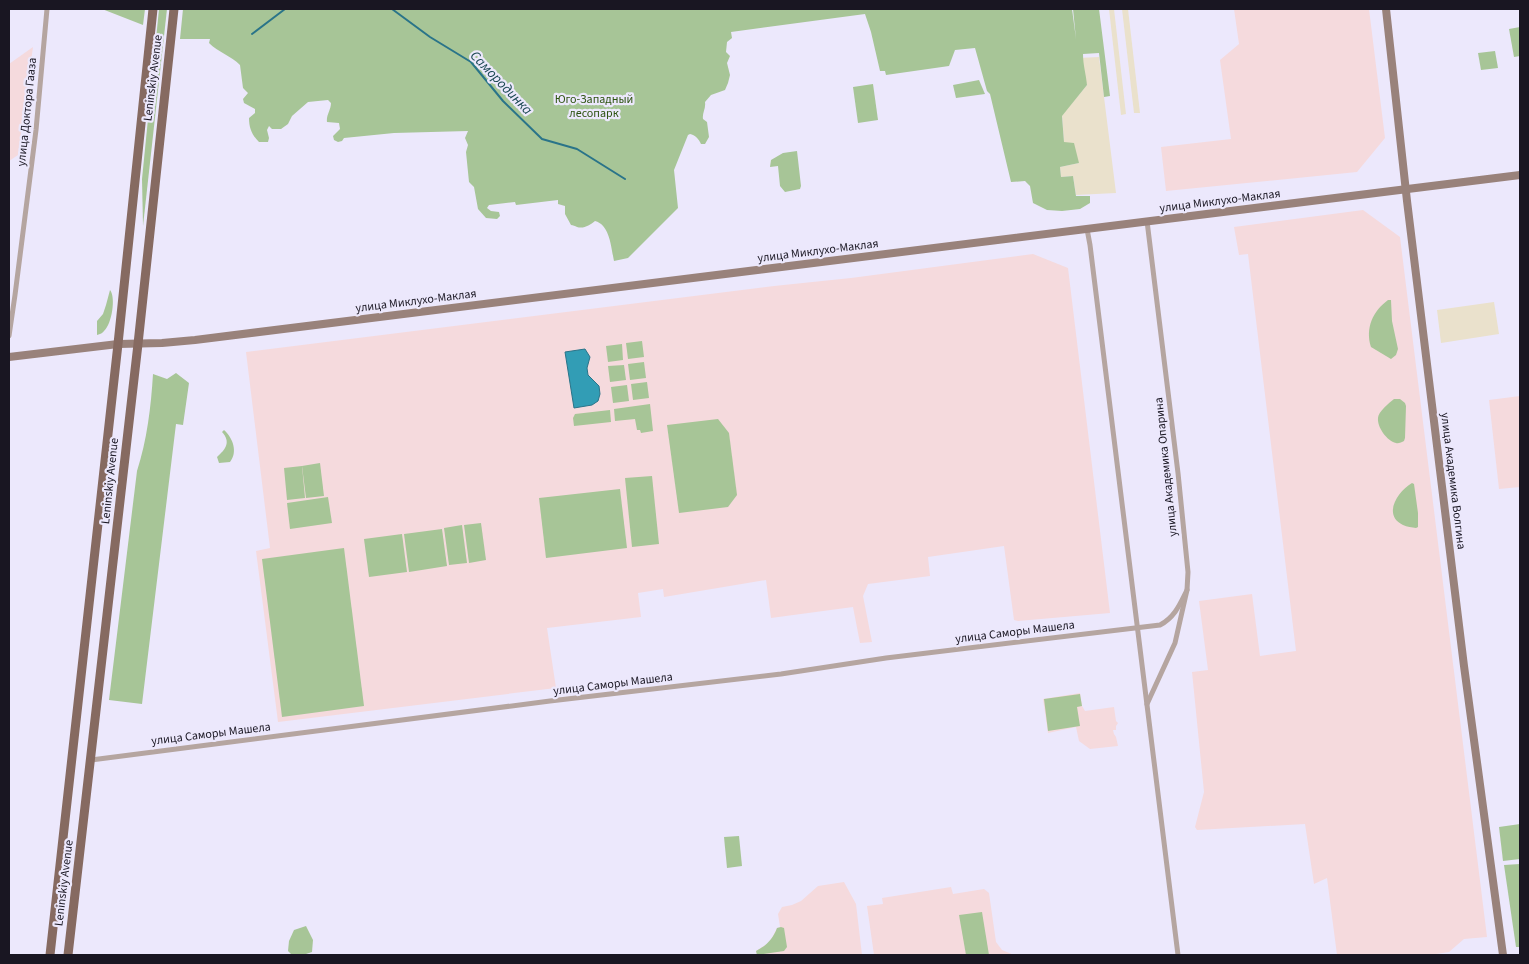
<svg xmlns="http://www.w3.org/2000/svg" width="1529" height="964" font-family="'Source Sans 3',sans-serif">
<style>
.industrial{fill:#eae1cc}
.education{fill:#f5dadd}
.green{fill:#a7c597}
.water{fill:#329db5;stroke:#2a7489}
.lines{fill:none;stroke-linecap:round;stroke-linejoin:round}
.stream{stroke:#2a7489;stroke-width:2}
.street{stroke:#b5a5a0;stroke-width:5}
.secondary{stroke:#99827b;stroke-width:8}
.primary{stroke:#866a61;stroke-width:9}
.labels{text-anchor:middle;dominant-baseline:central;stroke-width:4.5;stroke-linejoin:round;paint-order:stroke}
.street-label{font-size:12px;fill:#191622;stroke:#ece8fc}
.park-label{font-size:12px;fill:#2c520f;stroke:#ece8fc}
.water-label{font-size:14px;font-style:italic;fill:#17454f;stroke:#ece8fc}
</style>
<rect width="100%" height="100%" fill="#ece8fc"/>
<!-- industrial -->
<g class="industrial">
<path d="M1109,9H1114L1126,114L1121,115Z"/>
<path d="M1122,9H1128L1140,113H1134Z"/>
<path d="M1099,57L1116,193L1076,195L1073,176L1061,177L1060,167L1079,163L1064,142L1062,115L1087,85L1078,63V58Z"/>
<path d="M1494,302L1499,334L1441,343L1437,310Z"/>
</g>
<!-- education -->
<g class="education">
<path d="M1234,9H1369L1385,138L1357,172L1166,191L1161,147L1231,139L1220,60L1239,44Z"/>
<path d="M33,47L18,155L9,161V64Z"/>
<path d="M1363,210L1400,237L1487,937L1464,939L1449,952L1430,955H1337L1327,878L1314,884L1305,824L1197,830L1195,827L1204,792L1192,672L1208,670L1199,601L1252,594L1260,656L1296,651L1248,254L1239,255L1234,227Z"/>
<path d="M1033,254L1068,268L1110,613L1018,621L1014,620L1004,546L928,557L930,576L868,584L863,596L872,642L860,643L853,607L771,618L766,580L664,597L663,589L638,593L641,617L547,628L556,688L278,722L256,551L270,548L246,352L774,286L851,278Z"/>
<path d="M1520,396V487L1499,489L1489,400Z"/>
<path d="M1080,693L1082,706L1085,711L1114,707L1116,721L1118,723L1116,726V730H1113L1114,734L1116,737L1118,746L1090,749L1079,741L1076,727L1048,733L1043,699Z"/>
<path d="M844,882L856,904L862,955H757L756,951L767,944L772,938L777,928L780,927L778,914L782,907L792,905L801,901L818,886Z"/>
<path d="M951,887L953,894L984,889L989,893L996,942L1002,950L1014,955H874L867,906L883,904L882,898Z"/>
</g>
<!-- green -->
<g class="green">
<path d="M102,9H145L143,25Z"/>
<path d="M159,9H167L143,226L142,179Z"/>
<path d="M183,9H1072L1076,39L1073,9H1099L1110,96L1104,97L1099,53L1083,54C1083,65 1086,74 1087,85L1062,116L1064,142L1074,143L1079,163L1060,167L1061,177L1073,176L1076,196H1090V203L1080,209L1062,211L1047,210L1033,203L1030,186L1025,181L1011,182L990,94L987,91L975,48L955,50L949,66L886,75L885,71H880L871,32L865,14L731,32L732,38L727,42L726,52L730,56L727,63L730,75L728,83L725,90L711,95L705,102C706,109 702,113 703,119L707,122L709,137L705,144H701C699,139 695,135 690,134L688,135L674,170L678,208L628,258L614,261C611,247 610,225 595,221C590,225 584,229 577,227C575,226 573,225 571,225L565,214V206L558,204V200L516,205L515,202L489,205L487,208L491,211L499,212L500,216L497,219L486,218L478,209L474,187L469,182L466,152L468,145L465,138L468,131L394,133L344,138L342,141L338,142L334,140L333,136L340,129L339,123L327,122C326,115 331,110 331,103L328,100L308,102L292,116L288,124L281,129H272L269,126L267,130L269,138L268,142H259C252,135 249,128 249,118L255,113V109L244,103L243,99L248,93L243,88L240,65C231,56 218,52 209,43L210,39H180Z"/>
<path d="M1520,27V56L1514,57L1509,29Z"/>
<path d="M1495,51L1498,68L1481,70L1478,53Z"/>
<path d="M979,80L985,94L956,98L953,85Z"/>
<path d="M873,84L878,120L858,123L853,87Z"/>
<path d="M797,151L801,186L800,189L785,192L780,186L778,166L770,167L771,160L783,153Z"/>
<path d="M110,290C116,297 112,324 104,331C103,333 100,334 97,335V321L103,314L106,305Z"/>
<path d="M1388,300H1391L1392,321L1398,349L1396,355L1391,359L1371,347C1365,328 1373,311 1388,300Z"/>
<path d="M642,341L644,357L628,359L626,343Z"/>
<path d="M622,344L623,360L608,362L606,346Z"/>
<path d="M644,362L646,378L630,380L628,364Z"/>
<path d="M624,365L626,380L610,382L608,366Z"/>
<path d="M176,373L189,383L183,425L176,424L142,704L109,700L137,471C147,440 151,407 153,374L167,379Z"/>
<path d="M647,382L649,398L633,400L631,384Z"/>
<path d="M627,385L629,401L613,403L611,387Z"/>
<path d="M1394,399H1400L1405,403L1406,406L1405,438L1404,441C1402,442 1398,444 1396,443C1387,441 1377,427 1378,418C1378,412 1389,403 1394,399Z"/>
<path d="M650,404L653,431L641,433L640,430H637L635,419L615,421L614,409Z"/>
<path d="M610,410L611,422L574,426L573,418L575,414Z"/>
<path d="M718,419L729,433L737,495L728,507L679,513L667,425Z"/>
<path d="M224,430C233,438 238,452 230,462L219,463L217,457C226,449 231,442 222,432Z"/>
<path d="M320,463L324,496L306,498L302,466Z"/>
<path d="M302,466L305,498L287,500L284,468Z"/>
<path d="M652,476L659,544L632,547L625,478Z"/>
<path d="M1412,483L1414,484L1418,513V527L1416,528C1412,527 1407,527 1403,525C1382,515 1398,491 1412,483Z"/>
<path d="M620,489L627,548L546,558L539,498Z"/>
<path d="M328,497L332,523L290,529L287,503Z"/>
<path d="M481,523L486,560L469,563L464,525Z"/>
<path d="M462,525L467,563L449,565L444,528Z"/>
<path d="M442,529L447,566L409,572L404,534Z"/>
<path d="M402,534L407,572L369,577L364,539Z"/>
<path d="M344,548L364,706L282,717L262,559Z"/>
<path d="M1080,694L1082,706L1077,707L1080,726L1048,731L1044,699Z"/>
<path d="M1520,824V859L1503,861L1499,827Z"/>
<path d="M739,836L742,866L727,868L724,837Z"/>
<path d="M1520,864V947H1516L1504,865Z"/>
<path d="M982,912L989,955H966L959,915Z"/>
<path d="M306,926L313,940L312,952L303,955H292L288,951L289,941L294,930Z"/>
<path d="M781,927L784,928L787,947L784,951L757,955L756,951C766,946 773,939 777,928Z"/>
</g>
<!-- water -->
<path class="water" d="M585,349L590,357L587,368L588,375L599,386L600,394L598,401L592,405L574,408L565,352Z"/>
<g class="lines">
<!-- stream -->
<g class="stream">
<path d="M392,9L430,37L471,62L503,101L542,139L577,149L625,179"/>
<path d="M252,34L285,9"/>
</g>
<!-- street -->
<g class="street">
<path d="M1147,221L1178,473L1188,572L1187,590L1175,643L1147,704"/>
<path d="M1087,229L1090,245L1178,955"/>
<path d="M9,336L15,295L36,130L47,9"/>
<path d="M91,760L550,701L781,674L886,658L1160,625C1175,617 1180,604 1187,590"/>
</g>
<!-- secondary -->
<g class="secondary">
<path d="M1386,9L1407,201L1464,666L1503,955"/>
<path d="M9,357L118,344L162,343L195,340L1520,175"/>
</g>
<!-- primary -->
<g class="primary">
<path d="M50,955L118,344L153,9"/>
<path d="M68,955L138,344L174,9"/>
</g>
</g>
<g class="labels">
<!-- street labels -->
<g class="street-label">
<text transform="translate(153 78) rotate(-83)">Leninskiy Avenue</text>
<text transform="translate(27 112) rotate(-84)">улица Доктора Гааза</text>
<text transform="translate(1220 201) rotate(-7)">улица Миклухо-Маклая</text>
<text transform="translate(818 251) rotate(-7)">улица Миклухо-Маклая</text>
<text transform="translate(416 301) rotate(-7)">улица Миклухо-Маклая</text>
<text transform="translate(1166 467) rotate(-96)">улица Академика Опарина</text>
<text transform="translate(110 481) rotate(-84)">Leninskiy Avenue</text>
<text transform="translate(1453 481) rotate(83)">улица Академика Волгина</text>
<text transform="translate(1015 632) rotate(-7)">улица Саморы Машела</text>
<text transform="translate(613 684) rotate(-7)">улица Саморы Машела</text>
<text transform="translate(211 734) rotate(-7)">улица Саморы Машела</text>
<text transform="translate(64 883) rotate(-83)">Leninskiy Avenue</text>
</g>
<!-- park labels -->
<g class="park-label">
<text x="594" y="99">Юго-Западный<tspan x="594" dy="14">лесопарк</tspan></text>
</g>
<!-- water labels -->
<g class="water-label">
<text transform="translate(501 83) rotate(46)">Самородинка</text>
</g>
</g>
<!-- border -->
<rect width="1529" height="964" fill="none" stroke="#191622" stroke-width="20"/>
</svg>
